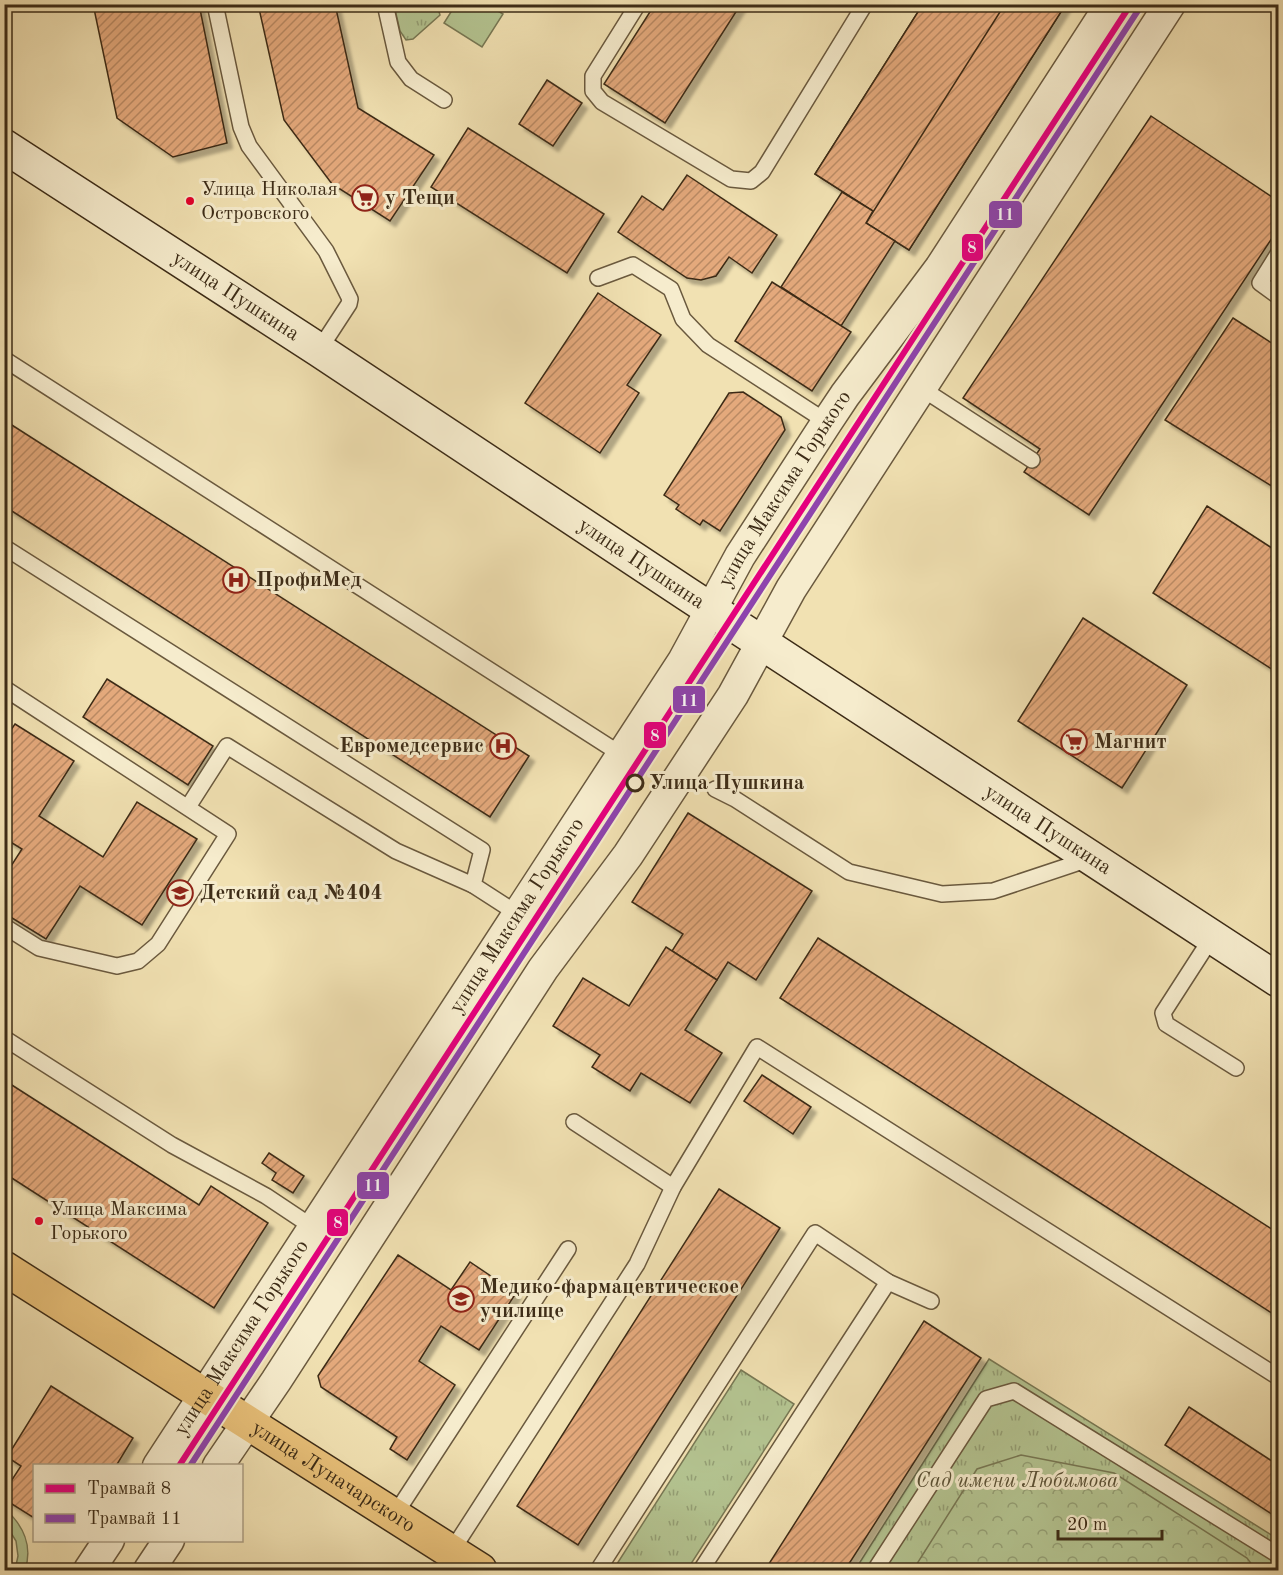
<svg xmlns="http://www.w3.org/2000/svg" width="1283" height="1575" font-family="'Old Standard TT',serif">
<style>
.grass{fill:url(#grass-tufts);stroke:#787854;stroke-width:1.5}
.forest{fill:url(#forest-crowns);stroke:#787854;stroke-width:1.5}
.garden{fill:#b4c491;stroke:#787854;stroke-width:1.5}
.building{fill:url(#building-hatch);stroke:#3d2c17;stroke-width:1.5;filter:url(#shadow)}
.lines{fill:none;stroke-linecap:round;stroke-linejoin:round}
.lane-casing{stroke:#6a593e;stroke-width:18}
.street-casing{stroke:#6a593e;stroke-width:33}
.secondary-casing{stroke:#3d2c17;stroke-width:36}
.primary-casing{stroke:#3d2c17;stroke-width:36}
.lane{stroke:#f6eccd;stroke-width:15}
.street{stroke:#f6eccd;stroke-width:30}
.secondary{stroke:#f6eccd;stroke-width:33}
.primary{stroke:#e8c079;stroke-width:33}
.tram-1-casing{stroke:#f6eccd;stroke-width:10}
.tram-2-casing{stroke:#f6eccd;stroke-width:10}
.tram-1{stroke:#e5007d;stroke-width:6}
.tram-2{stroke:#8e44ad;stroke-width:6}
.bus-dot{fill:#e4002b;stroke:#f6eccd;stroke-width:2}
.stop-dot{fill:#f6eccd;stroke:#3d2c17;stroke-width:3}
.labels{text-anchor:middle;dominant-baseline:central;stroke-width:6;stroke-linejoin:round;paint-order:stroke}
.bus-label{font-size:20px;fill:#3d2c17;stroke:#f6eccd;text-anchor:start}
.poi-label{font-size:21px;font-weight:bold;fill:#3d2c17;stroke:#f6eccd;text-anchor:start}
.street-label{font-size:21px;fill:#3d2c17;stroke:#f6eccd}
.stop-label{font-size:21px;font-weight:bold;fill:#3d2c17;stroke:#f6eccd;text-anchor:start}
.park-label{font-size:21px;font-style:italic;fill:#5b5236;stroke:#f6eccd}
.line-badge{stroke:#f6eccd;stroke-width:2}
.badge-label{font-size:16px;text-anchor:middle;font-weight:bold;fill:#fff}
</style>
<defs>
<pattern id="grass-tufts" width="24" height="20" patternUnits="userSpaceOnUse" patternTransform="scale(1.5)"><rect width="24" height="20" fill="#b4c491"/><path d="M3 7l-1-3M5 7V3M7 7l1-3M15 17l-1-3M17 17v-4M19 17l1-3" fill="none" stroke="#949f75"/></pattern>
<pattern id="forest-crowns" width="20" height="18" patternUnits="userSpaceOnUse" patternTransform="scale(1.5)"><rect width="20" height="18" fill="#b4c491"/><path d="M2 6a3 3 0 1 1 6 0M12 15a3 3 0 1 1 6 0" fill="none" stroke="#949f75"/></pattern>
<pattern id="building-hatch" width="6" height="6" patternUnits="userSpaceOnUse" patternTransform="scale(1.5)"><rect width="6" height="6" fill="#e4a97b"/><path d="M-1 1l2-2M0 6l6-6M5 7l2-2" fill="none" stroke="#ba8a64"/></pattern>
<filter id="shadow"><feDropShadow dx="5.5" dy="5.5" stdDeviation="1.5" flood-color="#0004"/></filter>
</defs>
<rect width="100%" height="100%" fill="#f1e1b2"/>
<filter id="stains"><feTurbulence type="fractalNoise" baseFrequency=".00333" numOctaves="4"/><feColorMatrix values="0 0 0 0 .2 0 0 0 0 .09 0 0 0 0 .02 0 0 0 .5 -.17"/></filter>
<radialGradient id="worn" r=".72"><stop offset=".6" stop-color="#630" stop-opacity="0"/><stop offset="1" stop-color="#630" stop-opacity=".3"/></radialGradient>
<!-- grass -->
<g class="grass">
<path d="M394,5H437L440,15L413,39L406,40L400,31Z"/>
<path d="M989,1359L1278,1539V1570H855Z"/>
<path d="M741,1370L794,1404L687,1570H621L615,1567Z"/>
</g>
<!-- forest -->
<path class="forest" d="M1021,1455L1114,1473L1247,1558L1256,1570H913L977,1469Z"/>
<!-- garden -->
<g class="garden">
<path d="M456,4L488,5L503,14L482,47L444,23Z"/>
<path d="M5,1509C23,1525 33,1546 25,1570H15L18,1556L16,1541L5,1523Z"/>
</g>
<!-- building -->
<g class="building">
<path d="M93,4H199L227,143L173,157L117,118Z"/>
<path d="M258,4H335L358,108L434,155L390,221L332,184L284,120Z"/>
<path d="M655,4H741L665,123L604,84Z"/>
<path d="M923,4H1005L873,211L815,174Z"/>
<path d="M923,4H1066L909,250L866,223L873,211L815,174Z"/>
<path d="M1005,4H1066L909,250L866,223Z"/>
<path d="M547,80L582,103L553,146L519,124Z"/>
<path d="M1151,116L1278,201V229L1089,515L1024,472L1040,449L963,398Z"/>
<path d="M468,128L604,214L567,273L431,187Z"/>
<path d="M687,175L777,235L752,273L729,257L716,276L701,280L687,278L618,232L642,196L663,210Z"/>
<path d="M842,192L873,211L866,223L895,241L841,326L781,287Z"/>
<path d="M772,282L851,332L812,391L735,341Z"/>
<path d="M598,293L661,335L627,385L639,393L600,453L525,403Z"/>
<path d="M1233,318L1278,347V490L1165,420Z"/>
<path d="M743,392L781,417L785,430L720,531L703,520L700,525L676,509L679,505L664,495L729,393Z"/>
<path d="M4,420L529,756L490,817L4,506Z"/>
<path d="M1207,506L1278,552V673L1153,593Z"/>
<path d="M1083,618L1187,685L1122,788L1018,721Z"/>
<path d="M107,679L213,746L188,785L83,717Z"/>
<path d="M15,724L74,761L39,816L103,857L137,802L197,839L142,925L80,886L46,939L4,913V877L22,849L4,838V740Z"/>
<path d="M688,813L812,891L756,980L728,962L717,980L672,951L683,934L632,902Z"/>
<path d="M818,938L1278,1233V1317L780,998Z"/>
<path d="M666,947L717,980L685,1030L722,1053L690,1103L641,1073L630,1091L592,1067L600,1055L553,1026L583,978L629,1006Z"/>
<path d="M762,1075L811,1107L793,1134L744,1101Z"/>
<path d="M4,1080L199,1205L211,1186L268,1223L214,1308L4,1173Z"/>
<path d="M269,1153L304,1176L293,1193L272,1180L276,1173L262,1163Z"/>
<path d="M719,1189L780,1228L578,1545L517,1506Z"/>
<path d="M398,1255L451,1290L470,1262L516,1293L479,1350L441,1326L419,1361L455,1385L407,1460L390,1449L397,1437L321,1387L318,1376Z"/>
<path d="M924,1321L981,1358L845,1570H765Z"/>
<path d="M51,1386L133,1438L116,1466H34V1518L4,1499V1492L21,1466L7,1457Z"/>
<path d="M1189,1407L1278,1465V1518L1165,1445Z"/>
</g>
<g class="lines">
<!-- lane casing -->
<g class="lane-casing">
<g id="lane">
<path d="M215,4L241,127L249,146L326,251L350,299L349,304L319,350"/>
<path d="M385,4L398,62L411,79L444,100"/>
<path d="M638,4L593,76V91L602,102L731,179L751,181L762,172L865,4"/>
<path d="M1278,254L1260,283L1278,296"/>
<path d="M598,278L633,265L671,289L683,319L708,345L827,422"/>
<path d="M4,359L622,755"/>
<path d="M921,388L1032,460"/>
<path d="M4,547L482,850L473,885L518,914"/>
<path d="M4,688L228,834L158,944L138,961L117,966L39,948L4,926"/>
<path d="M715,789L735,799L849,872L942,894L993,891L1089,859"/>
<path d="M188,807L227,746L396,851L473,885"/>
<path d="M1212,937L1163,1013L1166,1024L1236,1068"/>
<path d="M4,1038L172,1145L266,1196L314,1228"/>
<path d="M574,1122L673,1187"/>
<path d="M394,1516L568,1249"/>
<path d="M451,1552L637,1264L673,1187L757,1047L1278,1377"/>
<path d="M598,1570L815,1233L888,1282L931,1301"/>
<path d="M701,1570L888,1282"/>
<path d="M875,1570L986,1399L1014,1391L1278,1555"/>
</g>
</g>
<!-- street casing -->
<g class="street-casing">
<g id="street">
<path id="s1" d="M158,1466L683,661L740,556L827,422L845,395L940,268L1111,4"/>
<path d="M218,1466L276,1381L543,969L628,855L733,695L791,589L1170,4"/>
<path d="M89,1570L109,1540"/>
<path d="M149,1570L169,1540"/>
</g>
</g>
<!-- secondary casing -->
<g class="secondary-casing">
<g id="secondary">
<path id="s2" d="M4,146L319,350L687,594L1278,980"/>
</g>
</g>
<!-- primary casing -->
<g class="primary-casing">
<g id="primary">
<path id="s3" d="M4,1268L480,1570"/>
</g>
</g>
<!-- lane -->
<use href="#lane" class="lane"/>
<!-- street -->
<use href="#street" class="street"/>
<!-- secondary -->
<use href="#secondary" class="secondary"/>
<!-- primary -->
<use href="#primary" class="primary"/>
<!-- tram-1 casing -->
<g class="tram-1-casing">
<path id="tram-1" d="M179,1466L1131,4"/>
</g>
<!-- tram-2 casing -->
<g class="tram-2-casing">
<path id="tram-2" d="M190,1466L1139,9"/>
</g>
<!-- tram-1 -->
<use href="#tram-1" class="tram-1"/>
<!-- tram-2 -->
<use href="#tram-2" class="tram-2"/>
</g>
<!-- icons -->
<defs>
<g id="supermarket-ring" transform="scale(1.35)"><circle r="9.5" fill="#f6eccd" stroke="#8f2418" stroke-width="1.5"/><path d="M-6-5.5h2.5l.6 2H6L4.5 2H-2.5L-4.4-4H-6ZM-1.5 3.2a1.3 1.3 0 1 0 .1 0ZM3 3.2a1.3 1.3 0 1 0 .1 0Z" fill="#8f2418"/></g>
<g id="hospital-ring" transform="scale(1.35)"><circle r="9.5" fill="#f6eccd" stroke="#8f2418" stroke-width="1.5"/><path d="M-5-5h3v3.5h4V-5h3V5h-3V1.5h-4V5h-3Z" fill="#8f2418"/></g>
<g id="school-ring" transform="scale(1.35)"><circle r="9.5" fill="#f6eccd" stroke="#8f2418" stroke-width="1.5"/><path d="M0-5L7-2L0 1L-7-2ZM-4 1L0 2.5L4 1V4Q0 6-4 4Z" fill="#8f2418"/></g>
<g id="university-ring" transform="scale(1.35)"><circle r="9.5" fill="#f6eccd" stroke="#8f2418" stroke-width="1.5"/><path d="M0-5L7-2L0 1L-7-2ZM-4 1L0 2.5L4 1V4Q0 6-4 4Z" fill="#8f2418"/></g>
</defs>
<g fill-rule="evenodd">
<use href="#supermarket-ring" x="365" y="198"/>
<use href="#hospital-ring" x="236" y="580"/>
<use href="#supermarket-ring" x="1074" y="742"/>
<use href="#hospital-ring" x="503" y="746"/>
<use href="#school-ring" x="180" y="893"/>
<use href="#university-ring" x="461" y="1299"/>
</g>
<!-- markers -->
<g class="bus-dot">
<circle cx="190" cy="201" r="5"/>
<circle cx="39" cy="1221" r="5"/>
</g>
<circle class="stop-dot" cx="635" cy="783" r="8"/>
<g class="labels">
<!-- bus labels -->
<g class="bus-label">
<text x="201" y="190">Улица Николая<tspan x="201" dy="24">Островского</tspan></text>
<text x="50" y="1210">Улица Максима<tspan x="50" dy="24">Горького</tspan></text>
</g>
<!-- poi labels -->
<g class="poi-label">
<text x="385" y="198">у Тещи</text>
<text x="256" y="580">ПрофиМед</text>
<text x="1094" y="742">Магнит</text>
<text x="484" y="746" text-anchor="end">Евромедсервис</text>
<text x="200" y="893">Детский сад №404</text>
<text x="480" y="1287">Медико-фармацевтическое<tspan x="480" dy="24">училище</tspan></text>
</g>
<!-- street labels -->
<g class="street-label">
<text stroke="none"><textPath href="#s2" startOffset="276">улица Пушкина</textPath></text>
<text stroke="none"><textPath href="#s1" startOffset="1161">улица Максима Горького</textPath></text>
<text stroke="none"><textPath href="#s2" startOffset="762">улица Пушкина</textPath></text>
<text stroke="none"><textPath href="#s2" startOffset="1248">улица Пушкина</textPath></text>
<text stroke="none"><textPath href="#s1" startOffset="657">улица Максима Горького</textPath></text>
<text stroke="none"><textPath href="#s1" startOffset="153">улица Максима Горького</textPath></text>
<text stroke="none"><textPath href="#s3" startOffset="390">улица Луначарского</textPath></text>
</g>
<!-- stop labels -->
<g class="stop-label">
<text x="649" y="783">Улица Пушкина</text>
</g>
<!-- park labels -->
<g class="park-label">
<text x="1017" y="1481">Сад имени Любимова</text>
</g>
</g>
<g class="line-badge">
<rect x="988" y="200" width="35" height="29" rx="6" fill="#8e44ad"/>
<rect x="961" y="233" width="23" height="29" rx="6" fill="#e5007d"/>
<rect x="672" y="685" width="34" height="29" rx="6" fill="#8e44ad"/>
<rect x="643" y="721" width="24" height="28" rx="6" fill="#e5007d"/>
<rect x="356" y="1171" width="34" height="29" rx="6" fill="#8e44ad"/>
<rect x="326" y="1208" width="23" height="29" rx="6" fill="#e5007d"/>
</g>
<g class="badge-label">
<text x="1005" y="220">11</text>
<text x="972" y="253">8</text>
<text x="689" y="706">11</text>
<text x="655" y="741">8</text>
<text x="373" y="1191">11</text>
<text x="338" y="1228">8</text>
</g>
<!-- margin -->
<rect width="1283" height="1575" fill="none" stroke="#f1e1b2" stroke-width="24"/>
<rect x="6" y="6" width="1271" height="1563" fill="none" stroke="#3d2c17" stroke-width="3"/>
<rect x="12" y="12" width="1259" height="1551" fill="none" stroke="#3d2c17" stroke-width="1.5"/>
<!-- legend -->
<rect x="33" y="1464" width="210" height="78" fill="#f6eccd" stroke="#ac9f84" stroke-width="1.5"/>
<rect x="45" y="1484" width="30" height="9" fill="#e5007d" stroke="#ac9f84" stroke-width="1.5"/>
<text x="87" y="1494" font-size="18" fill="#3d2c17">Трамвай 8</text>
<rect x="45" y="1514" width="30" height="9" fill="#8e44ad" stroke="#ac9f84" stroke-width="1.5"/>
<text x="87" y="1524" font-size="18" fill="#3d2c17">Трамвай 11</text>
<!-- scale -->
<path d="M1058 1530v9h104v-9" fill="none" stroke="#3d2c17" stroke-width="3"/>
<text x="1067" y="1530" font-size="18" fill="#3d2c17" stroke="#f6eccd" stroke-width="4.5" paint-order="stroke">20 m</text>
<rect width="100%" height="100%" filter="url(#stains)"/>
<rect width="100%" height="100%" fill="url(#worn)"/>
</svg>
